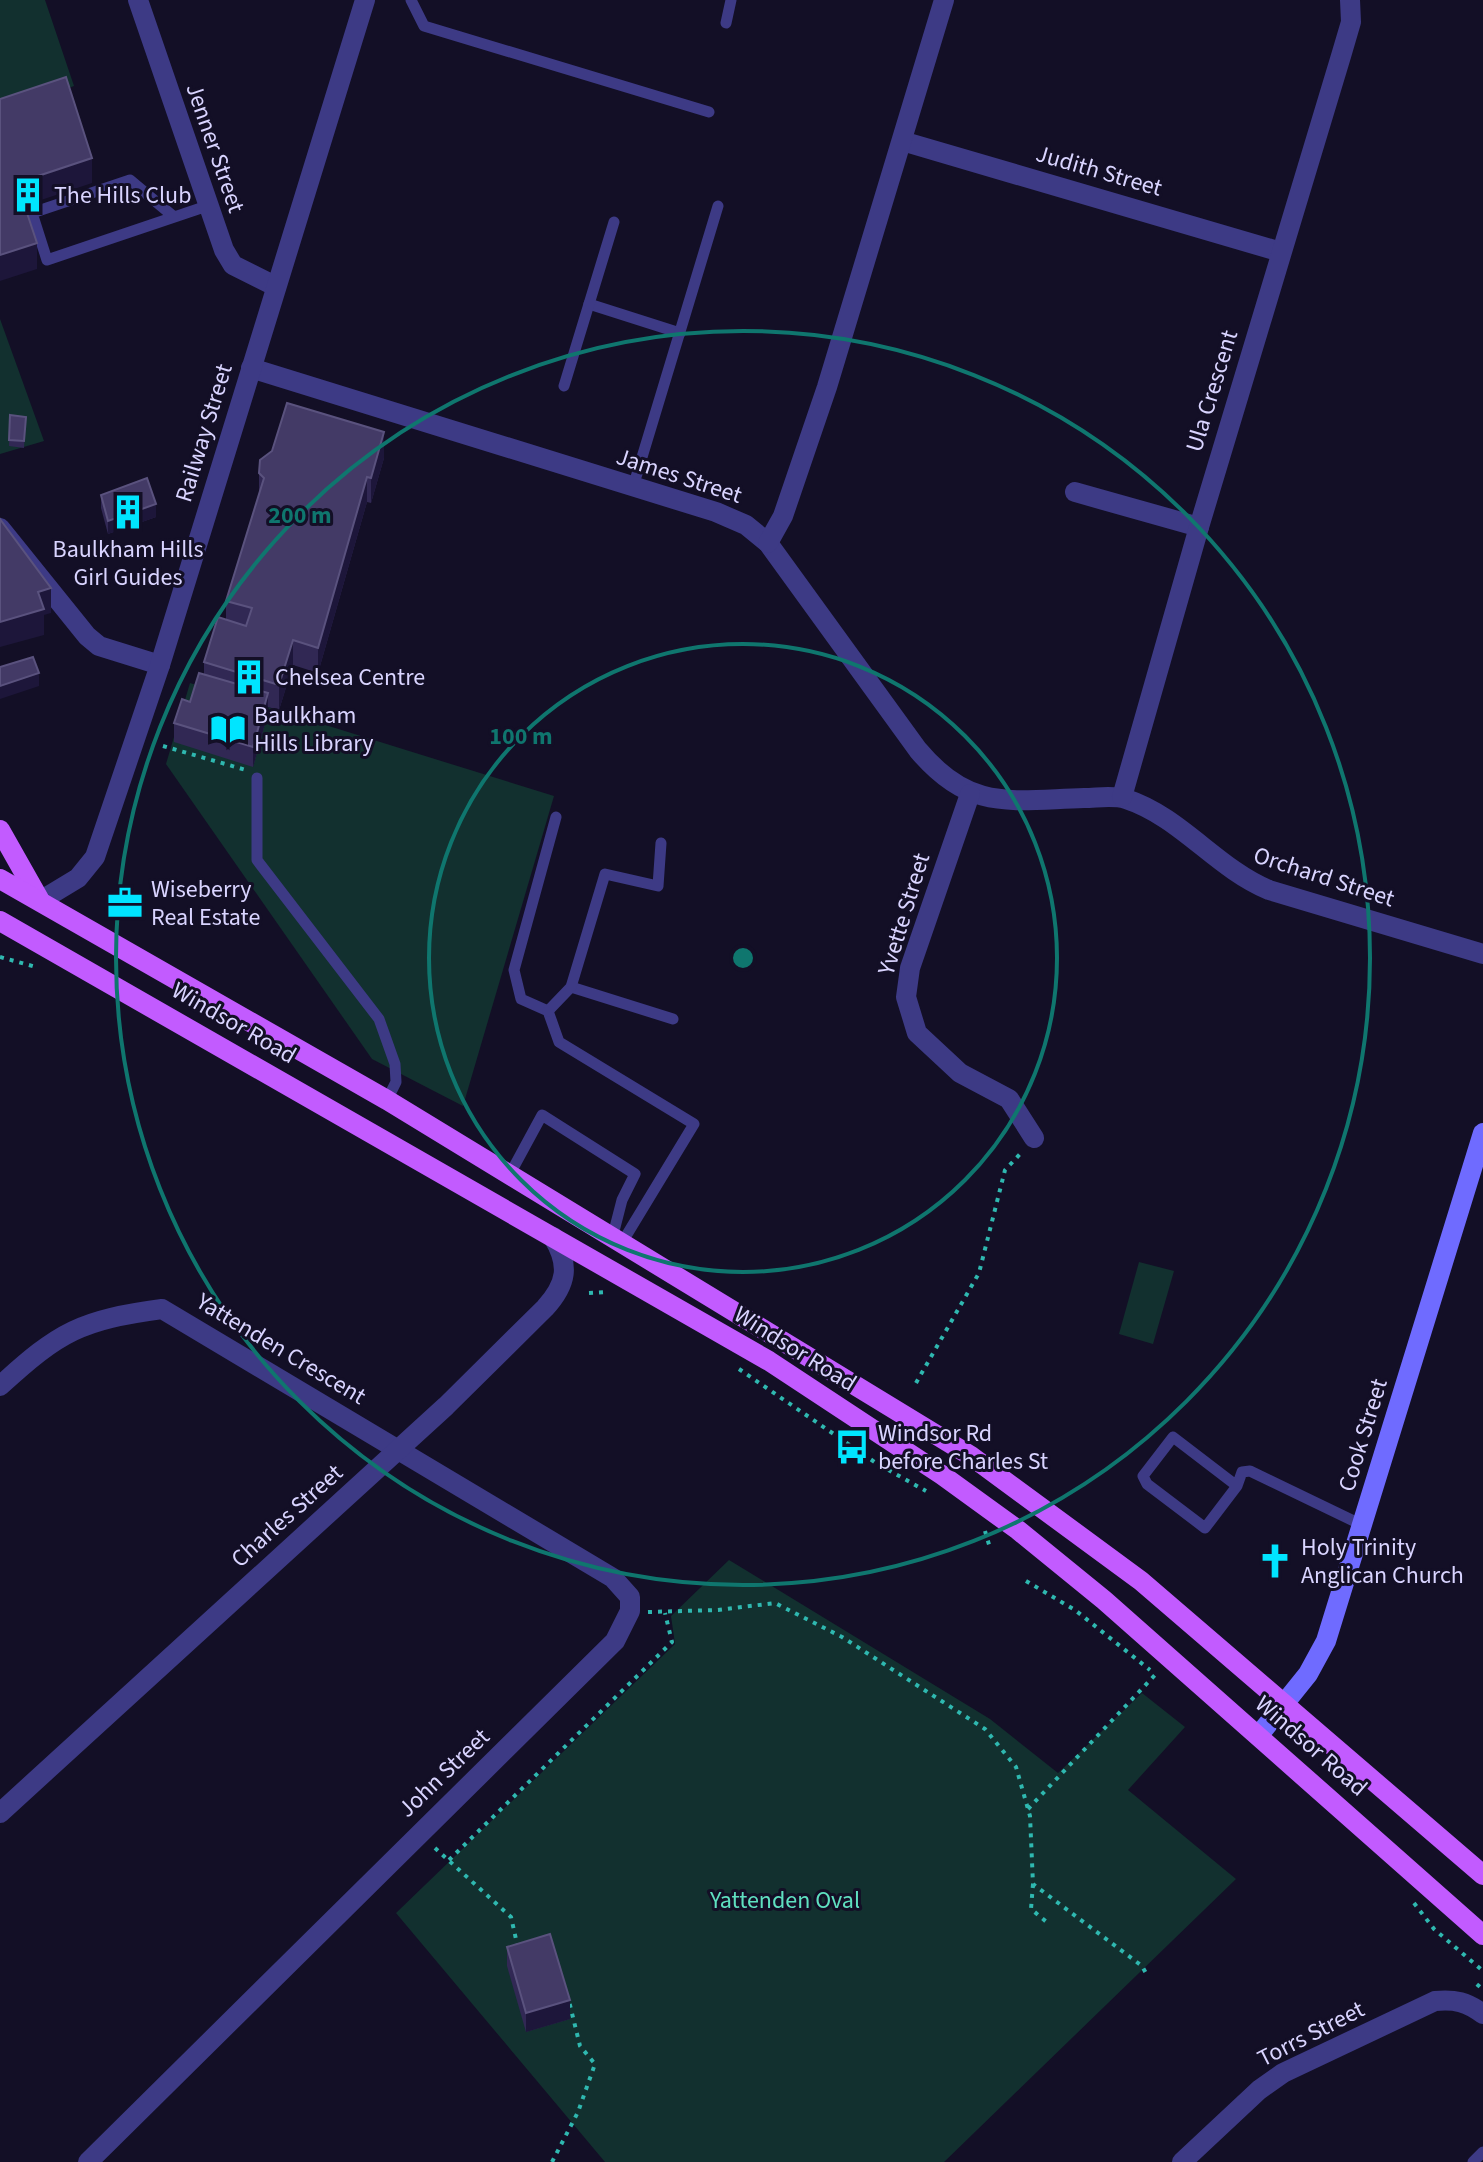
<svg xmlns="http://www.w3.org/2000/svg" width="1483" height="2162" font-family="'Source Sans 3',sans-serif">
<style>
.green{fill:#12302f}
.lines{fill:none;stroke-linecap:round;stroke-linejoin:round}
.path{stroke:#2fb8b0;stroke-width:4;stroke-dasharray:4 6;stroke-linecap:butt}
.lane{stroke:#3d3a85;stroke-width:11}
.street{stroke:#3d3a85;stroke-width:20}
.secondary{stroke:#6f6bff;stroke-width:20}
.primary{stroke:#c25bff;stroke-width:20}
.wall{fill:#312854}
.shaded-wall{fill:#1d163a}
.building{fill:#433a66;stroke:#5a527e;stroke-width:2}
.ring{fill:none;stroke:#0f766e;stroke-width:4}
.labels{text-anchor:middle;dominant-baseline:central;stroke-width:6;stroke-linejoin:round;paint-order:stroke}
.street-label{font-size:24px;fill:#d9d4ff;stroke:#130f26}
.poi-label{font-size:24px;fill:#d9d4ff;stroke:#130f26;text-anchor:start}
.park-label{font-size:24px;fill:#5fe0c0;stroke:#130f26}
.centre{fill:#0f766e;stroke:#130f26;stroke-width:4}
.ring-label{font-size:24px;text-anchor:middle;font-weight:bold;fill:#0f766e;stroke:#130f26;stroke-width:6;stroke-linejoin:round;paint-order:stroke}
</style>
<rect width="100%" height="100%" fill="#130f26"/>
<!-- green -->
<g class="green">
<path d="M0,0H45L74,86L0,111Z"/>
<path d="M0,319L44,441L0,454Z"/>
<path d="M190,683L554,796L463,1106L372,1059L166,764Z"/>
<path d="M1139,1262L1174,1271L1153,1344L1119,1334Z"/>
<path d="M729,1560L990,1719L1058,1773L1142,1693L1185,1727L1128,1790L1236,1879L944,2162H605L396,1913L675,1644L671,1616Z"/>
</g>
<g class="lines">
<!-- path -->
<g class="path">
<path d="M163,746L246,770"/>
<path d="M0,957L36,967"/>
<path d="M589,1293L607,1292"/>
<path d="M739,1369L876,1463L926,1491"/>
<path d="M916,1383L979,1273L1005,1170L1022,1152"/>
<path d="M985,1531L990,1548"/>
<path d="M1026,1581L1075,1610L1150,1670"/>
<path d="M648,1612L718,1610L775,1603L842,1637L985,1729L1016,1767L1030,1816L1033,1884L1142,1966L1148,1977"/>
<path d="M1028,1809L1156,1674"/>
<path d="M435,1848L511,1917L518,1948"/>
<path d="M449,1860L672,1642L665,1613"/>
<path d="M1033,1884L1031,1909L1049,1924"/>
<path d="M1414,1903L1434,1929L1483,1971"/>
<path d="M1477,1987L1483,1980"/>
<path d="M552,2162L578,2112L595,2064L580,2046L569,2001"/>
</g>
<!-- lane -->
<g class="lane">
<path d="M411,0L424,26L709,112"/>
<path d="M726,23L731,0"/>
<path d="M173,216L130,180L32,213L47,260L207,206"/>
<path d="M589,304L680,333"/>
<path d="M564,386L614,222"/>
<path d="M633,487L718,206"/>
<path d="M257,778V860L379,1019L395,1064L396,1082L387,1100"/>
<path d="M556,817L514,970L521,999L548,1011L559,1042L694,1124L623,1241"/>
<path d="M571,987L673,1019"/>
<path d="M548,1011L571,987L605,874L658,886L661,843"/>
<path d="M510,1174L542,1115L635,1174L622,1200L613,1235"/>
<path d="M1237,1486L1173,1437L1143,1476L1147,1484L1205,1528L1237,1486L1242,1472L1250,1471L1362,1525"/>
<path d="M1473,2162L1483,2152"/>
</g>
<!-- street -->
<g class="street">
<path d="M138,0L224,250L233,265L275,286"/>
<path d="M902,141L1281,252"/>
<path d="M251,368L716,512L746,525L768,543L918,750C970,812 1010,800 1084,798C1097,798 1114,795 1126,799C1181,817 1216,868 1269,890L1483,954"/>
<path d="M1075,492L1199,527"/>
<path d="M0,528L87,636L99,646L160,665"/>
<path d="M768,543L783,516L827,387L944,0"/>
<path d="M970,794L910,968L906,997L917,1033L960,1073L1009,1099L1034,1138"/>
<path d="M1122,797L1199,527L1341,56L1351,22L1350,0"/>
<path d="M40,901L78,878L95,857L160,665L365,0"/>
<path d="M0,1386C60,1331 81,1320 162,1309L613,1578L630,1597V1611L615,1641L88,2162"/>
<path d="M0,1813L446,1406L545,1308C567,1284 570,1265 553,1237"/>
<path d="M1182,2162L1259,2090L1283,2073L1435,2001C1455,1999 1467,2002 1483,2014"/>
</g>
<!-- secondary -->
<path class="secondary" d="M1259,1735L1308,1674L1326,1641L1483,1133"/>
<!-- primary -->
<g class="primary">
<path d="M0,830L39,899"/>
<path d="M0,879L387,1100L971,1456L1141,1581L1483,1875"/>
<path d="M0,921L769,1361L942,1475L1018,1530L1104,1600L1483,1935"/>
</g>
</g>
<!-- wall -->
<g class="wall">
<path d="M10,415L26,417L24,448L9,446Z"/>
<path d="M272,451L384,458L371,503L367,502L318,673L293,665L279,710L268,707V713L253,767L174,742V723L190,702L204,675V662L226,620V601L259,494V473Z"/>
<path d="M101,495L156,517L108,534L101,508Z"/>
<path d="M507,1947L570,2019L526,2032L507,1966Z"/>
</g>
<!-- shaded-wall -->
<g class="shaded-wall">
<path d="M92,158V183L17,208V183Z"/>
<path d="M37,243V269L0,281V255Z"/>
<path d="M384,432V458L371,503V478Z"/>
<path d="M367,477V502L318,673V648Z"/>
<path d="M156,504V517L108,534V521Z"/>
<path d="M51,588V613L44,615V635L0,647V622L38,592Z"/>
<path d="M293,640V665L279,710V685Z"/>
<path d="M39,673V686L0,699V686Z"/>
<path d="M268,693V713L253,767V747Z"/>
<path d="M570,2000V2019L526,2032V2013Z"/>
</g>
<!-- building -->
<g class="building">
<path d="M66,77L92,158L17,183L37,243L0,255V99Z"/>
<path d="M287,403L384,432L371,478L367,477L318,648L293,640L279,685L204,662L218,617L246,626L252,608L226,601L264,478L259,473L260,460L272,451Z"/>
<path d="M10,415L26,417L24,441L9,440Z"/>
<path d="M147,478L156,504L108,521L101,495Z"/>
<path d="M0,519L51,588L38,592L44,609L0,622Z"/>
<path d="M33,657L39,673L0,686V667Z"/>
<path d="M199,673L268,693L253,747L174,723L182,699L190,702Z"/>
<path d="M550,1934L570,2000L526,2013L507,1947Z"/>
</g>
<!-- distance rings -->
<g class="ring">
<circle cx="743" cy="958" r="314"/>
<circle cx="743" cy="958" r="627"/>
</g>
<!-- icons -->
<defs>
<g id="building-bare" transform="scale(2.76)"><path d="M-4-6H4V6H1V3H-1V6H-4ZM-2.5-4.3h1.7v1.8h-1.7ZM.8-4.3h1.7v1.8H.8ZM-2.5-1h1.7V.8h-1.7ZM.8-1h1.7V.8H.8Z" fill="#00e5ff" stroke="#130f26" stroke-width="2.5" paint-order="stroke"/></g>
<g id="library-bare" transform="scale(2.76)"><path d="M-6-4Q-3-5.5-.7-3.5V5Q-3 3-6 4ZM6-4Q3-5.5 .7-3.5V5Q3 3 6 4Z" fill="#00e5ff" stroke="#130f26" stroke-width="2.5" paint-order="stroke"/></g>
<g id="office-bare" transform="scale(2.76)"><path d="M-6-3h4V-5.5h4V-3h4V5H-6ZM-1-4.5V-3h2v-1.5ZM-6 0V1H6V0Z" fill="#00e5ff" stroke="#130f26" stroke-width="2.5" paint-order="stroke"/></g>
<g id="bus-bare" transform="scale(2.76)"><path d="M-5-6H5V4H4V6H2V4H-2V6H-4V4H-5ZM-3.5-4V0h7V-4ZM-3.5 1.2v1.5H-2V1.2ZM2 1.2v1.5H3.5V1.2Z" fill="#00e5ff" stroke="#130f26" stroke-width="2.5" paint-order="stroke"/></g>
<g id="church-bare" transform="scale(2.76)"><path d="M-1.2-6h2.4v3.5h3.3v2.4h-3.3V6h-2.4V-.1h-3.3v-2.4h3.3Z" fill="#00e5ff" stroke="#130f26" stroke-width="2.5" paint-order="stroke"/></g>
</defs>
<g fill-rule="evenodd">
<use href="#building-bare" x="28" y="195"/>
<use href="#building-bare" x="128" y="512"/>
<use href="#building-bare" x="249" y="677"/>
<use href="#library-bare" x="228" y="729"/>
<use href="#office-bare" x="125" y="903"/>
<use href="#bus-bare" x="852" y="1447"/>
<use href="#church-bare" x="1275" y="1561"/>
</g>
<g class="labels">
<!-- street labels -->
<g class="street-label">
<text transform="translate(215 148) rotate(71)">Jenner Street</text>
<text transform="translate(1099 171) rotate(16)">Judith Street</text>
<text transform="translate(1212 391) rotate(-73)">Ula Crescent</text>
<text transform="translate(204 433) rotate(-73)">Railway Street</text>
<text transform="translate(679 476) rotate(18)">James Street</text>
<text transform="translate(1324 877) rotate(18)">Orchard Street</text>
<text transform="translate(904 914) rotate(-73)">Yvette Street</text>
<text transform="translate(234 1023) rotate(30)">Windsor Road</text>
<text transform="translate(281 1349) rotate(31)">Yattenden Crescent</text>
<text transform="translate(795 1349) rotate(32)">Windsor Road</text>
<text transform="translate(1363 1435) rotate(-73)">Cook Street</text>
<text transform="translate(287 1516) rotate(-42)">Charles Street</text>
<text transform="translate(1311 1746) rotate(41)">Windsor Road</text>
<text transform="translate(444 1773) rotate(-44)">John Street</text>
<text transform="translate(1311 2034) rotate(-27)">Torrs Street</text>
</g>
<!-- poi labels -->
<g class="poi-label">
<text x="54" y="195">The Hills Club</text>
<text x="128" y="549" text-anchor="middle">Baulkham Hills<tspan x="128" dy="28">Girl Guides</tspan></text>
<text x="275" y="677">Chelsea Centre</text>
<text x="254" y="715">Baulkham<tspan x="254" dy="28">Hills Library</tspan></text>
<text x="151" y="889">Wiseberry<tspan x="151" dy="28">Real Estate</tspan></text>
<text x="878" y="1433">Windsor Rd<tspan x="878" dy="28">before Charles St</tspan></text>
<text x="1301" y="1547">Holy Trinity<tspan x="1301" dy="28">Anglican Church</tspan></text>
</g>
<!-- park labels -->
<g class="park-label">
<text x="785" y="1900">Yattenden Oval</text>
</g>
</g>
<circle cx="743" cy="958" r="12" class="centre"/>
<g class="ring-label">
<text x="300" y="523">200 m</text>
<text x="521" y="744">100 m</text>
</g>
</svg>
